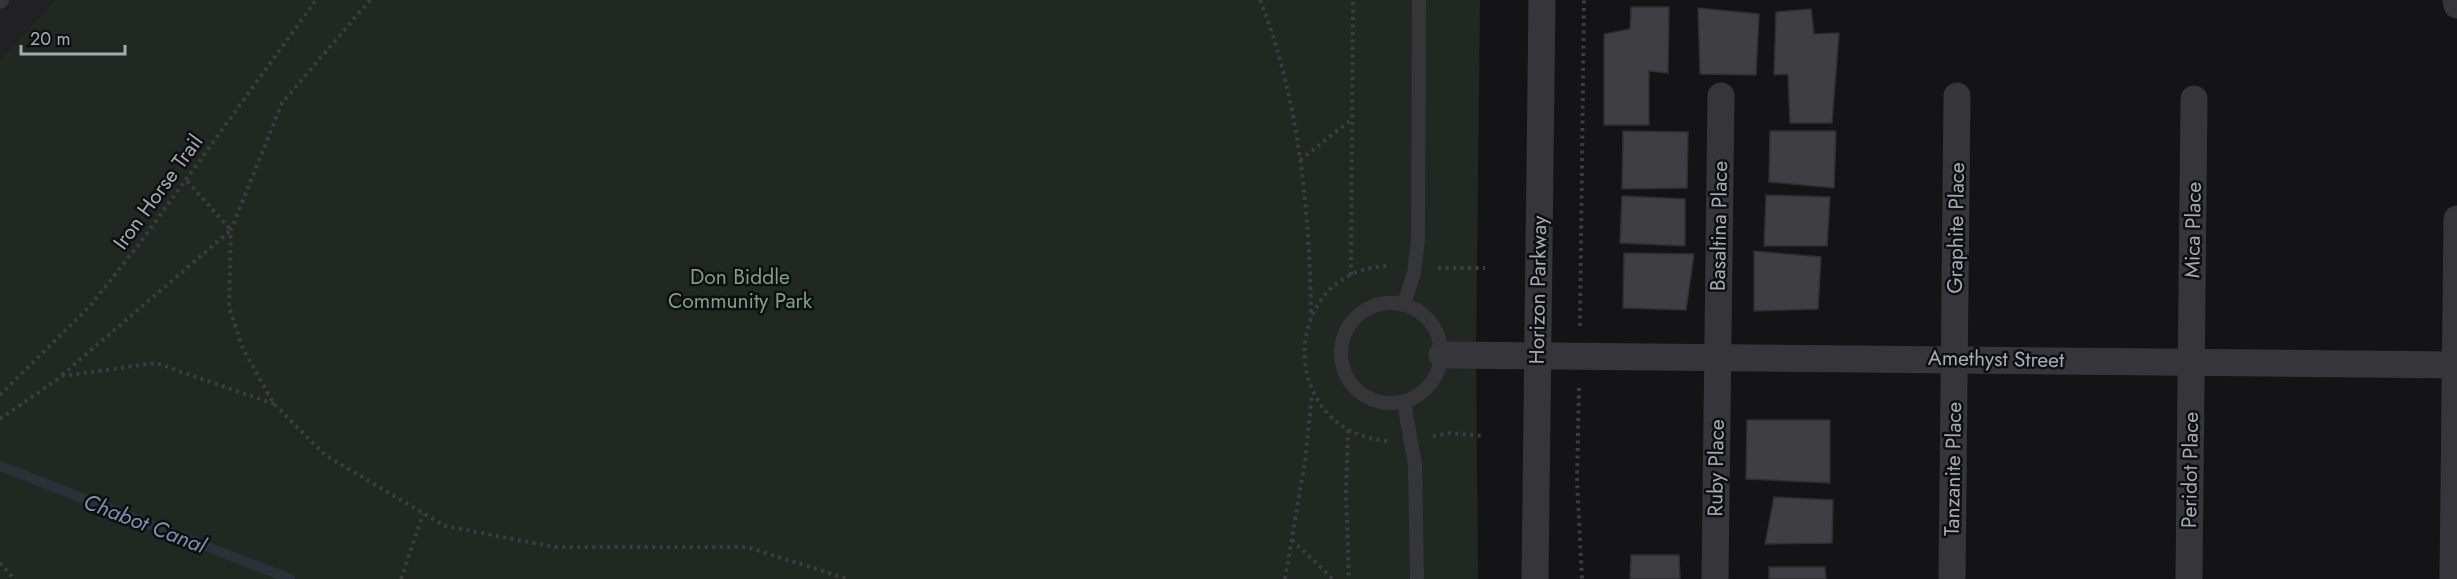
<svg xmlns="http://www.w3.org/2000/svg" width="2457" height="579" font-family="Jost,sans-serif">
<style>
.built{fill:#212023}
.green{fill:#212822}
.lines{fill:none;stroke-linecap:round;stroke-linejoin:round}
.stream{stroke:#2b3039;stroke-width:10}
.building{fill:#3f3e43;stroke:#2f2e32;stroke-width:1.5}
.path{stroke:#3c3c41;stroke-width:4;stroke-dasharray:3 4.5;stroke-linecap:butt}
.service{stroke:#36353a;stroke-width:14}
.minor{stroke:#36353a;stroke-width:27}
.labels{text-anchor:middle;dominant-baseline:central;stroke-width:5;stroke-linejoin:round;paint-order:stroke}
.street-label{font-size:21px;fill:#a7a9b5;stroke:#0f0f11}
.park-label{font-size:21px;fill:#7f9f87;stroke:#0f0f11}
.water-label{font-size:22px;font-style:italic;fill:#8090ae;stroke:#0f0f11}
</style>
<rect width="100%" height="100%" fill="#141416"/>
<!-- built -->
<path class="built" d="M0,0H55L0,60Z"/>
<!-- green -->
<path class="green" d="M55,0H1480L1476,355L1478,579H0V60Z"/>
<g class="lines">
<!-- stream -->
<path class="stream" d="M0,466L290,579"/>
</g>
<!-- building -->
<g class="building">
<path d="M1631,7H1669L1668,73L1649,71V125H1604V34L1630,29Z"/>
<path d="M1698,8L1759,14L1756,75L1700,74Z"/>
<path d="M1811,9L1814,34L1839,33L1832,123H1790L1788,74L1774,75L1776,12Z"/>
<path d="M1623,131L1688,132L1687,188L1622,189Z"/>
<path d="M1770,131H1836L1834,188L1769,182Z"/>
<path d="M1766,195L1830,197L1827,246H1764Z"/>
<path d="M1622,196L1685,199V246L1620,243Z"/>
<path d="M1754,251L1821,257L1818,309L1754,311Z"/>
<path d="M1624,253L1694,254L1686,310L1623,308Z"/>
<path d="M1747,420H1830V483L1746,479Z"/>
<path d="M1774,497L1833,500L1832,543L1765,544Z"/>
<path d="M1631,555H1679L1680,579H1630Z"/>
<path d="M1769,567H1825L1826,579H1769Z"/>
</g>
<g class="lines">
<!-- path -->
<g class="path">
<path d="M370,0L282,103L231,230L229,307L243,349L274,404L325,455L445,526L555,547H747L848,579"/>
<path d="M1260,0C1299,98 1310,213 1311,317"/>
<path d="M1300,160L1352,119"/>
<path d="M1438,268H1485"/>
<path d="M1351,275L1353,0"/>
<path d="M1580,326L1584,0"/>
<path d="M62,375L231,230L186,180"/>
<path d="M1579,388L1577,480L1582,579"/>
<path d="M0,395L90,306L140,243L316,0"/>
<path d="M0,419L62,376L156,363L274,404"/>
<path d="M1348,430L1346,492L1349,579"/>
<path d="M1433,436L1450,433L1483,436"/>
<path d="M1387,441C1273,430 1280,266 1391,266"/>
<path d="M1292,540L1333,579"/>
<path d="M0,563L14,579"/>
<path d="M401,579L423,514"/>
<path d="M1285,579L1305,461L1312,394"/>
</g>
<!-- service -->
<g class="service">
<path d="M0,2L2,0"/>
<circle cx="1391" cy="353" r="50"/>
<path d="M1404,304L1414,273L1418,240L1419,0"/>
<path d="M1404,402L1415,465L1417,579"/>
</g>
<!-- minor -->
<g class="minor">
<path d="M2456,0L2457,5"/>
<path d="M1442,355L2457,365"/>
<path d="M1535,579L1542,0"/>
<path d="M1715,579L1721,96"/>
<path d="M1952,579L1957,96"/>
<path d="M2189,579L2194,99"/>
<path d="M2453,579L2457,219"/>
</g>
</g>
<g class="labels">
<!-- street labels -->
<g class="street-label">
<text transform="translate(158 192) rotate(-54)">Iron Horse Trail</text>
<text transform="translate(1719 226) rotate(-89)">Basaltina Place</text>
<text transform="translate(1956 228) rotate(-89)">Graphite Place</text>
<text transform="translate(2193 230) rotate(-89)">Mica Place</text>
<text transform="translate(1538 290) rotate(-89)">Horizon Parkway</text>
<text transform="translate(1996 359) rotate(1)">Amethyst Street</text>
<text transform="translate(1716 468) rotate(-89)">Ruby Place</text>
<text transform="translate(1953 469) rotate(-89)">Tanzanite Place</text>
<text transform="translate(2190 470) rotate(-89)">Peridot Place</text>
</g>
<!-- park labels -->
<g class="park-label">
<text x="740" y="277">Don Biddle<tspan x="740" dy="24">Community Park</tspan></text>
</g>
<!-- water labels -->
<g class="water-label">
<text transform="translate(145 523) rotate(21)">Chabot Canal</text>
</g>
</g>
<!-- scale -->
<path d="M21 45v9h104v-9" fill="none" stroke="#a7a9b5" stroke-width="3"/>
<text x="30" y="45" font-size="18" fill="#a7a9b5" stroke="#0f0f11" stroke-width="4.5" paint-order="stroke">20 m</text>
</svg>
